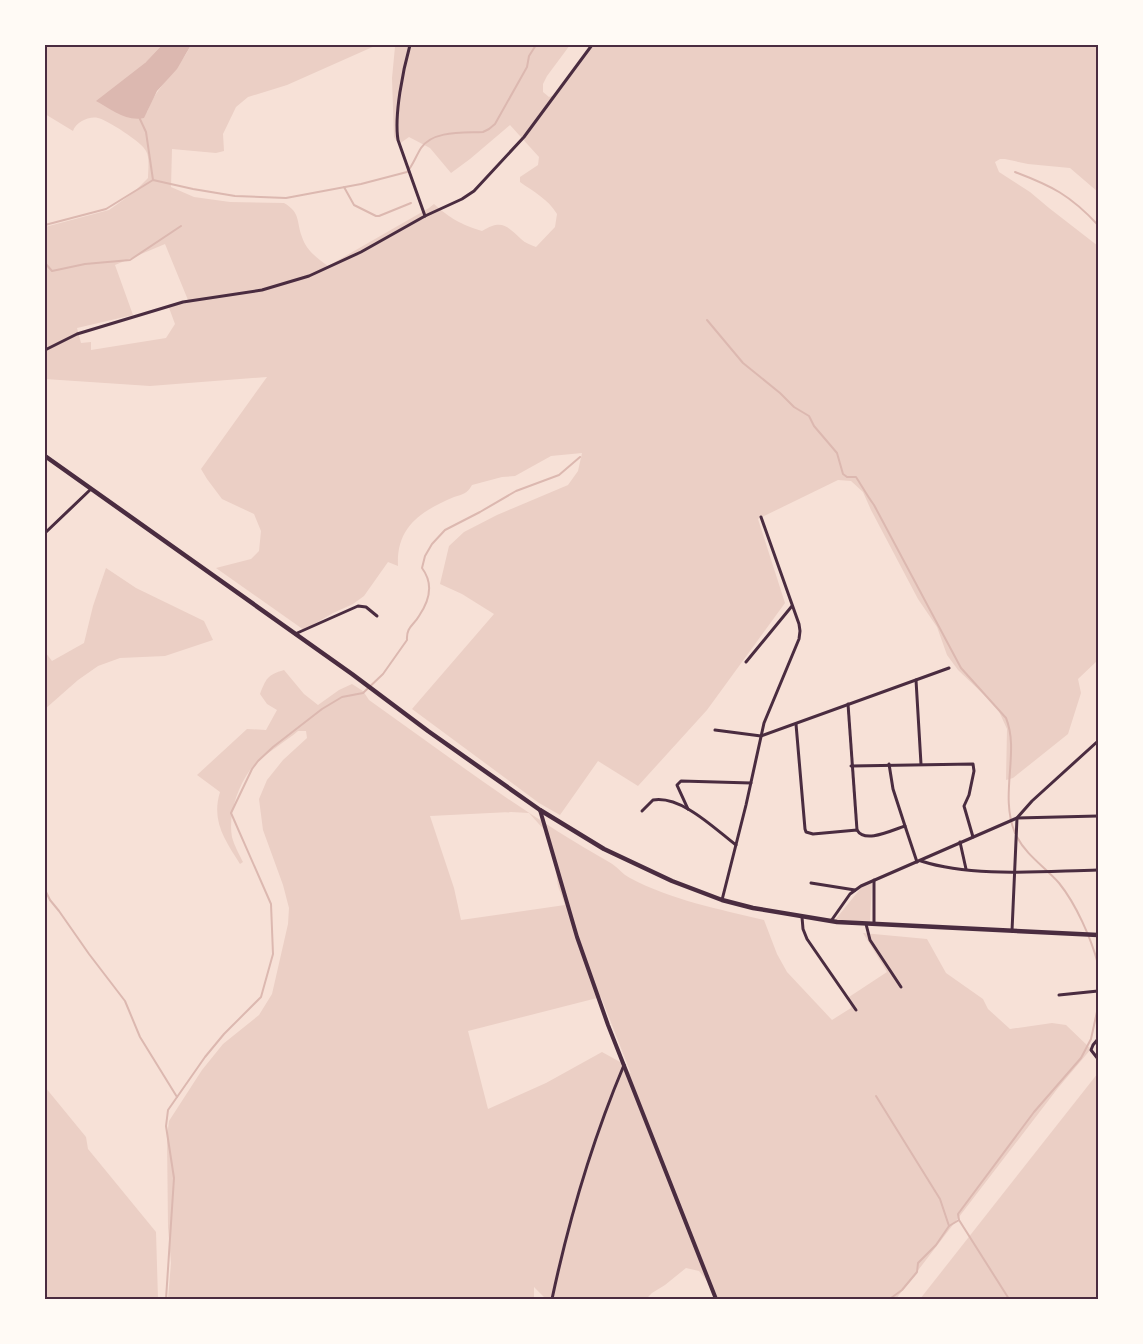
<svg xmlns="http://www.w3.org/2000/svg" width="1143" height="1344" font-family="Signika,sans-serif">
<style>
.green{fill:#ebcfc5;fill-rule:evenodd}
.water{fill:#dcb8b0}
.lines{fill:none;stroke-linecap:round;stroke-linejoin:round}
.stream{stroke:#dcb8b0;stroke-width:2}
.minor{stroke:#4a2c40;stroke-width:3}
.tertiary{stroke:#4a2c40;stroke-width:4}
.secondary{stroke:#4a2c40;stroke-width:4.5}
.neatline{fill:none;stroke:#4a2c40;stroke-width:2}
</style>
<rect width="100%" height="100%" fill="#f7e1d7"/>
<!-- green -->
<g class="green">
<path d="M45,45H162L145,63L147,112C156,86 179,70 191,45H377L287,85L248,97L236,107L223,134L224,151L216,153L172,149L171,187L194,197L230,202L284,203C301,213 296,221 302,237C306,250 317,258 328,266L429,208L434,204C451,219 460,224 482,231C502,219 507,226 521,239C525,243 531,245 536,247L555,227L557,214C548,199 534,192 520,182V177L538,165L539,157L510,125L470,159L451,173L430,148L409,137L399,144L394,137L392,78L395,47L391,45H570L547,76L543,84V92L549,97L554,95L591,45H1098V192L1070,168L1028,164L1005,159H1000L995,162L999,172L1030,192L1049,208L1098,246V660L1078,679L1081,693L1068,734L1013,778L1006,780L1007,729L997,707L958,670L947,655L937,627L918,599L871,510L863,492L851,481L838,480L758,519L785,603L707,710L638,786L598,761L560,815L539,803L412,709L494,614L462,594L440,584L449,546L464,532L497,515L568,485L578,471L582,453L551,456L515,476L502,477L472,485C467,494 463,494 454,497C421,511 396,527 398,566L388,562L364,596L353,604L333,613L304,630L216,568L251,559L259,551L261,531L254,514L222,499L207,479L201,469L267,377L150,386L45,379V227L109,210L133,193L148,178C148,170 150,158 146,151C142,142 107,120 98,118C89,116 76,122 73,131L45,114ZM165,244L188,300L168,305L175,324L166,338L91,350V342L81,343L77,328L133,315L115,265Z"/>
<path d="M106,568L136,588L204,621L213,640L165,656L120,658L98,666L78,680L45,709V652L52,661L84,643L93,606Z"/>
<path d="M284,670L304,694L318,705L339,690L352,684L363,691L369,700C448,756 525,815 609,862C617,866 622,874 630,878C671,900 719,909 764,920L777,954L787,972L832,1020L851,1008L849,997L887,972L863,933L927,939L946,973L983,999L988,1009L1010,1029L1052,1023L1066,1025L1091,1049L1058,1088L896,1299H717L715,1291L699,1271L686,1268L665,1285L652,1293L646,1299H546L534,1287V1299H168L171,1263L168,1227L167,1136L169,1121L202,1070L223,1044L259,1015L272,994L288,924L289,908L283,885L263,830L259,799L267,780L283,760L307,738L306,731H298C284,743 261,756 250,770C237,788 228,816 232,837C234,845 239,854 243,862L240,864C225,840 211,821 220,792L197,775L247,729L266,730L277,710L267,704L260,694C266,679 267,675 284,670ZM511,812L529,813L547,833L554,860L558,886L565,905L461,920L454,888L430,816ZM601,997L631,1074L622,1063L602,1052L546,1083L488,1109L468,1031Z"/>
<path d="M872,883L870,922L835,920L861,888Z"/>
<path d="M1098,1073V1299H920Z"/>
<path d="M45,1087L86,1137L88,1149L156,1232L158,1299H45Z"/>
</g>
<!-- water -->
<path class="water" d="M162,45H191L177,69L157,91L144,118C126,122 111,109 96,101L145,63Z"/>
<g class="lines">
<!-- stream -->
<g class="stream">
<path d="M139,117L146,132L153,180"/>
<path d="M1015,172C1052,186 1070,195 1098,225"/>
<path d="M344,187L354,205L376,216H379L411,203"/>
<path d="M45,225L106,209L153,180L193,189L235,196L286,198L361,184L407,172C413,165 416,156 421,148C433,130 464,133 483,132L489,129L495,124L527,67L529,56L536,45"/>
<path d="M45,263L52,271L85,264L130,260L181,226"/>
<path d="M707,320L743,363L780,393L794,407L809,416L814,426L837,453L843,474L847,477H856C862,486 867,496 874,505L961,668L1006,718C1020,752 999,795 1015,833"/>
<path d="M1017,837C1027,856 1045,867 1059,883C1076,904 1091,938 1098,964"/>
<path d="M45,890L50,900L59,911L89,954L125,1001L140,1037L177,1097"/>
<path d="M876,1096L940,1199L949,1226"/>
<path d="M166,1299L174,1178L166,1126L168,1110L205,1057L224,1034L261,997L273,954L271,904L231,813L252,769L258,761L273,747L322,709L342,697L363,693L383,674L407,640C406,627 414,625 419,616C430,600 434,584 422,568L425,556L432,544L445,530L480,512L516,491L559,475L580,457"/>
<path d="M885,1299L891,1298L902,1290L917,1272L918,1263L936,1245L949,1226L959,1220"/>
<path d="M1009,1299L959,1220L958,1214L1034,1112L1081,1058L1091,1039L1098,1007"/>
</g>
<!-- minor -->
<g class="minor">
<path d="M410,45C403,70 394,115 398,140L425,216"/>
<path d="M45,350L77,334L183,302L262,290L309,276L361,252L425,216L462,199L474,191L524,137L592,45"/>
<path d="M45,533L91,489"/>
<path d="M295,634L358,606L366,607L377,616"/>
<path d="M746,662L792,606"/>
<path d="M916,680L921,764"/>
<path d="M848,704L857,830"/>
<path d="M796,724L805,829L806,832L813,834L857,830C865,844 892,830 905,826L917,862"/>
<path d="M715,730L761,736L949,668"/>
<path d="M889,764L893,789L905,826"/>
<path d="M851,766L973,764L974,771L969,795L964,806L973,837"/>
<path d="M688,809L677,785L681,781L751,783"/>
<path d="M642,811L653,800C681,795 715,829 736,845"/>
<path d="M960,842L966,869"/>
<path d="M921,861C974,878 1043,871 1098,870"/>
<path d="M811,883L855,890"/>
<path d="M722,900L746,805L764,723L799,639L800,631L799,624L761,517"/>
<path d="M802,917L803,929L807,939L856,1010"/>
<path d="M831,921L850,894L861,886L1017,818L1098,816"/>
<path d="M866,924L870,940L901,987"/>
<path d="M874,924V880"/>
<path d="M1012,931L1017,818L1032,801L1098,741"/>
<path d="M1059,995L1098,991"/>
<path d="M1098,1039L1093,1045L1091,1050L1098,1059"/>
<path d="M552,1299C569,1219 592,1141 624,1065"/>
</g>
<!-- tertiary -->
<path class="tertiary" d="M540,810L577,937L608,1025L716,1299"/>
<!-- secondary -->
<path class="secondary" d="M45,456L352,674L428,731L540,810L604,849L672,881L722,900L753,908L837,922L1098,935"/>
</g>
<!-- border -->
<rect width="1143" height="1344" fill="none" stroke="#fffaf5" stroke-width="92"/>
<rect x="46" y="46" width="1051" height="1252" class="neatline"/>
</svg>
